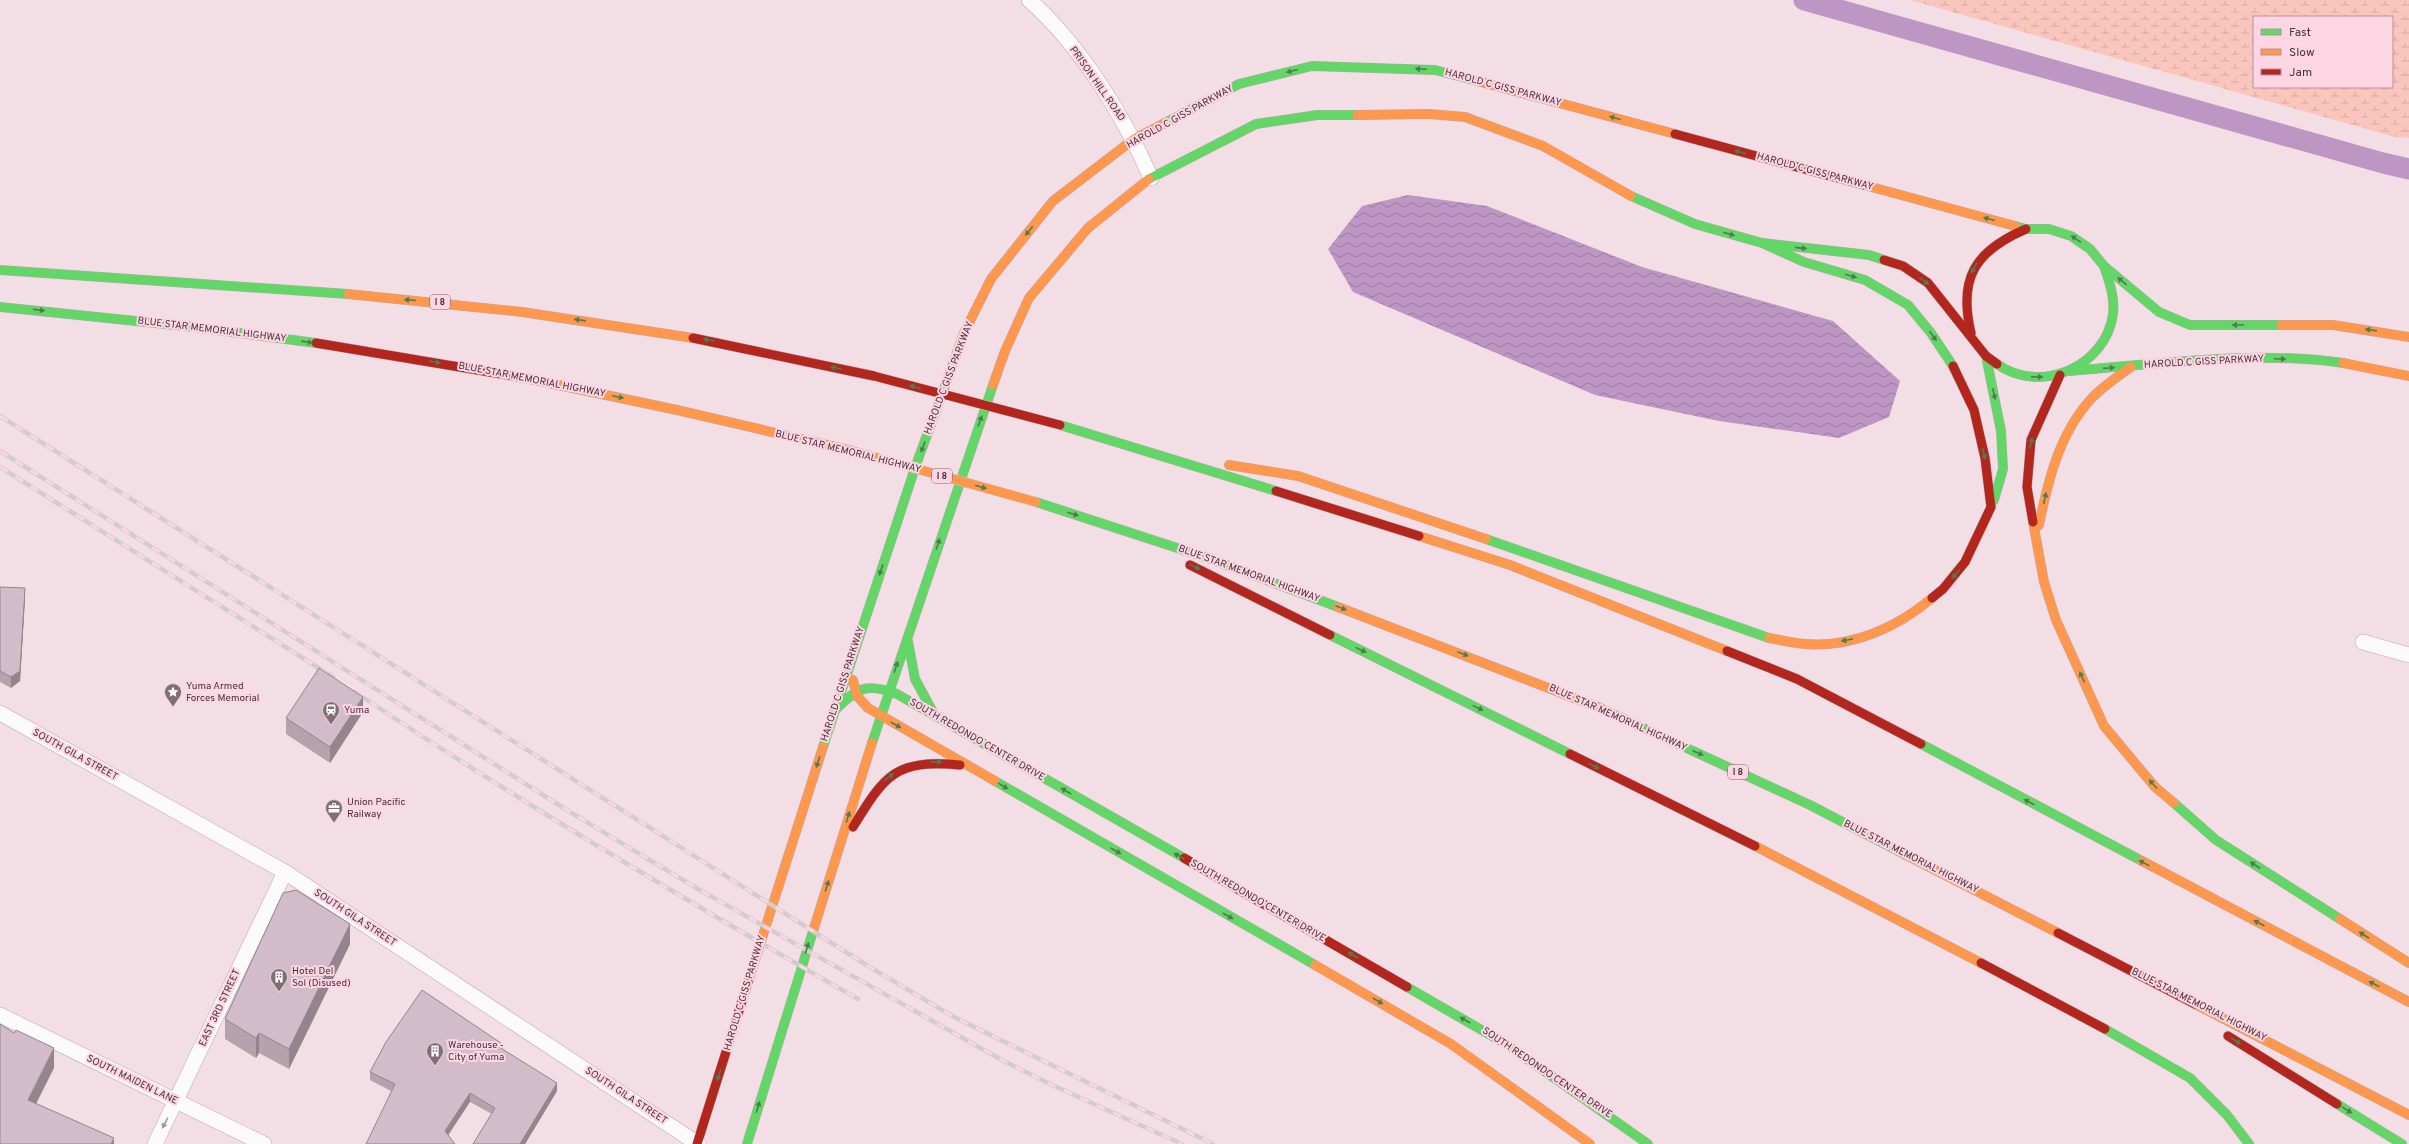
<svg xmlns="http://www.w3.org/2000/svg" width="2409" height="1144" font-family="Overpass,sans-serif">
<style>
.wetland{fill:url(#wetland-marsh);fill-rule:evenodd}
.water{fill:url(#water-waves)}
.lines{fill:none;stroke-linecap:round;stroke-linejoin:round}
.canal{stroke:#bd96c4;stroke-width:21}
.street-casing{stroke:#baa9af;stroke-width:16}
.fast-casing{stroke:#baa9af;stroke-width:10}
.slow-casing{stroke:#baa9af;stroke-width:10}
.jam-casing{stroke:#baa9af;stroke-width:10}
.street{stroke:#fdfafb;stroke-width:15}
.fast{stroke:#63d668;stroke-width:9}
.slow{stroke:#ff974d;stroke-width:9}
.jam{stroke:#b3261e;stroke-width:9}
.rail-casing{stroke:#d2ccce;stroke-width:4.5}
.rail{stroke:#fdd5e3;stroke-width:3;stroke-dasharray:9;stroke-linecap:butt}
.slow-bridge-casing{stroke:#cabfc3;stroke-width:10;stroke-linecap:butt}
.jam-bridge-casing{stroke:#cabfc3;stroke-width:10;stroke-linecap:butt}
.slow-bridge{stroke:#ff974d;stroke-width:9}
.jam-bridge{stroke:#b3261e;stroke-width:9}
.wall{fill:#b5a2ad}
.shaded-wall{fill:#94848d}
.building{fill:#d3bcc9;stroke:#94848d}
.oneway{fill:#517c4e}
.oneway2{fill:#a0969a}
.labels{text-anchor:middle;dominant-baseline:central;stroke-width:4;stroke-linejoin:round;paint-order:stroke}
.shield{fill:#fdd5e3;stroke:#7a646b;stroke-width:1}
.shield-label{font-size:9px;font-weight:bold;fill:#423338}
.street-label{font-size:10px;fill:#423338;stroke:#fdd5e3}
.poi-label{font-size:10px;fill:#423338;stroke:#fdd5e3;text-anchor:start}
</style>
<defs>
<pattern id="wetland-marsh" width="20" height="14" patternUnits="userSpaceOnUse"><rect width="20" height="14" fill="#fac5bd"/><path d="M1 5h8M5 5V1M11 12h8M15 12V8" fill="none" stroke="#d8aaa3"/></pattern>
<pattern id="water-waves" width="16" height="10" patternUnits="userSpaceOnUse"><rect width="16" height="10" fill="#bd96c4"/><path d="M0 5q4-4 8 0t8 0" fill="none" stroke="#9b7ba0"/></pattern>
</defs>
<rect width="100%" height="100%" fill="#f4dee6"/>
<!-- wetland -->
<path class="wetland" d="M1910,0H2409V138L2395,137ZM2254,17H2392V87H2254Z"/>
<!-- water -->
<path class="water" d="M1408,195L1487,206L1642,267L1833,321L1900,381L1889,417L1839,438L1719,421L1595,395L1353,292L1328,249L1362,206Z"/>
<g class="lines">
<!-- canal -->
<path class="canal" d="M1804,0L2383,163L2409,169"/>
<!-- street casing -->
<g class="street-casing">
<g id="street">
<path d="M1029,0C1080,45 1124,116 1151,178"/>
<path d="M2363,642L2409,655"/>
<path d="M0,713L285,872L698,1144"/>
<path d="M0,1015L264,1144"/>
<path d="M155,1144L285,872"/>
</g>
</g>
<!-- fast casing -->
<g class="fast-casing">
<g id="fast">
<path d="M1165,123L1239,84L1312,66L1435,70L1481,82"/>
<path d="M1149,179L1256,124L1317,115H1357"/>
<path d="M1631,196L1695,224L1762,243L1869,255L1884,260"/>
<path d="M2015,226L2026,229H2049L2071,236L2090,249L2104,266L2159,312L2190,325H2281"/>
<path d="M1762,243L1804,262L1865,280L1908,305L1931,333L1953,366"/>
<path d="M0,270L348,294"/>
<path d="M0,307L194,327L316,343"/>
<path d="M1986,356L2001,431L2003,469L1994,500"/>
<path d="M1997,364C2040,395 2106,367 2113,314C2115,297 2109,281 2104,266"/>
<path d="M2070,371C2161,364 2252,350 2343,363"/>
<path d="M1060,425L1276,491"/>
<path d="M1036,502L1208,558L1338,607"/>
<path d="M1486,539L1769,638"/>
<path d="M1330,635L1570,754"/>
<path d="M908,641L915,679L934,714"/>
<path d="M1600,708L1810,805L1906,855"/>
<path d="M834,711C857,688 866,682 897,694L1184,858"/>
<path d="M872,743L993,385"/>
<path d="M1921,744L2142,861"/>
<path d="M823,747L916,465L954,361"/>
<path d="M995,781L1315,965"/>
<path d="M2174,803L2216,840L2340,919"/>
<path d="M1407,987L1506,1044L1648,1144"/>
<path d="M2105,1029L2190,1078L2227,1115L2249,1144"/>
<path d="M2337,1104L2402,1144"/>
<path d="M747,1144L814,928"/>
</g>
</g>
<!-- slow casing -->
<g class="slow-casing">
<g id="slow">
<path d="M1481,82L1675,134"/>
<path d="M1357,115L1429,114L1465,117L1543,146L1631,196"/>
<path d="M1864,185L2015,226"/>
<path d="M348,294L522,312L693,338"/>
<path d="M2281,325H2333L2409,337"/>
<path d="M954,361L964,333L991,279L1053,201L1134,139L1165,123"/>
<path d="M2343,363L2409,376"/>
<path d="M525,378L677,410L849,450"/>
<path d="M993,385L1005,351L1029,298L1088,228L1149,179"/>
<path d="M1229,465L1298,476L1486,539"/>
<path d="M2033,522L2044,582L2056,620L2104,726L2155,787L2174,803"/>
<path d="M2039,525C2048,481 2059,434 2091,399C2102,387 2117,377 2131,367"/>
<path d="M1419,536L1510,565L1727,651"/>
<path d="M1338,607L1600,708"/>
<path d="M1769,638C1781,640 1793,643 1805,644C1852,648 1898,627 1932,598"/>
<path d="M853,680L857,696L868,708L995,781"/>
<path d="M1755,846L1981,963"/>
<path d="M1906,855L2058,933"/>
<path d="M2142,861L2409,1002"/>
<path d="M2340,919L2409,963"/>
<path d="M814,928L872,743"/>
<path d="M1315,965L1451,1044L1590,1144"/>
<path d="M748,982L823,747"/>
<path d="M2195,1004L2409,1115"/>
</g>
</g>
<!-- jam casing -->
<g class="jam-casing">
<g id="jam">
<path d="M1675,134L1864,185"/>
<path d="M1884,260L1903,266L1928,283L1986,356L1997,364"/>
<path d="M1971,333C1958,278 1975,251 2026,229"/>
<path d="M693,338L874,376"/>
<path d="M316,343L525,378"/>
<path d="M1276,491L1419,536"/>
<path d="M2033,522L2027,487L2031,440L2060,375"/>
<path d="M1190,565L1330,635"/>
<path d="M1932,598L1943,589L1965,562L1991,507L1985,458L1974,410L1953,366"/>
<path d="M1727,651L1797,679L1921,744"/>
<path d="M1570,754L1755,846"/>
<path d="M853,827C885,775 895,759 960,765"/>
<path d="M1184,858L1407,987"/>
<path d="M2058,933L2195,1004"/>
<path d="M1981,963L2105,1029"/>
<path d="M2228,1036L2337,1104"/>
<path d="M697,1144L748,982"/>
</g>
</g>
<!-- street -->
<use href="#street" class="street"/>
<!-- fast -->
<use href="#fast" class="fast"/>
<!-- slow -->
<use href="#slow" class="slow"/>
<!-- jam -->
<use href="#jam" class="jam"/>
<!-- rail casing -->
<g class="rail-casing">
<g id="rail">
<path d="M0,416L868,966L954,1017L1213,1144"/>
<path d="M0,451L570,812L698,889L1000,1059L1050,1084L1182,1144"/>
<path d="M0,467L333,677"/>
<path d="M355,692C518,801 688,902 858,999"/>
</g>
</g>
<!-- rail -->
<use href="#rail" class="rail"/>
<!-- slow-bridge casing -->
<g class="slow-bridge-casing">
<path id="slow-bridge" d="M849,450L1036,502"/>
</g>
<!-- jam-bridge casing -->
<g class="jam-bridge-casing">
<path id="jam-bridge" d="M874,376L1060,425"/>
</g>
<!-- slow-bridge -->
<use href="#slow-bridge" class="slow-bridge"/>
<!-- jam-bridge -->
<use href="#jam-bridge" class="jam-bridge"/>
</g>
<!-- wall -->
<g class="wall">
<path d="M0,587L25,598L20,681L11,688L0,682Z"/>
<path d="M363,712L330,763L286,734V718Z"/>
<path d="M350,944L289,1069L259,1053L256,1058L225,1039V1019Z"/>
<path d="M501,1048L557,1091L525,1144H473L492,1114L470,1102L391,1091L370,1080V1072Z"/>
</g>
<!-- shaded-wall -->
<g class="shaded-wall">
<path d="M25,588V598L20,681L11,688V677Z"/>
<path d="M363,697V712L330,763V747Z"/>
<path d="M350,924V944L289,1069V1049Z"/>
<path d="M259,1033V1053L256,1058V1038Z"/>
<path d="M54,1048V1068L28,1120V1100Z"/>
<path d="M557,1083V1091L525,1144H520Z"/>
<path d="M470,1093V1102L445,1140V1131Z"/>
<path d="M114,1138V1144H111Z"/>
</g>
<!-- building -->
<g class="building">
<path d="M0,587L25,588L20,671L11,677L0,671Z"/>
<path d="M319,668L363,697L330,747L286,718Z"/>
<path d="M296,890L350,924L289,1049L259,1033L256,1038L225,1019L283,893Z"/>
<path d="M422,990L501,1043L499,1047L557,1083L520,1144H473L495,1108L470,1093L445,1131L455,1144H366L395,1084L370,1072L386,1042Z"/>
<path d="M0,1024L14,1033L16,1030L54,1048L28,1100L114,1138L111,1144H0Z"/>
</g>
<!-- one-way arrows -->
<defs><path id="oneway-solid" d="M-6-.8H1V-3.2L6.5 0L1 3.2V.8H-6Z"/></defs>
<g class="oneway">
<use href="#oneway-solid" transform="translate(1421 69) rotate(-177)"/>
<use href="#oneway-solid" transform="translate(1292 71) rotate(166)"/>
<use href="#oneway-solid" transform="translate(1615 118) rotate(-165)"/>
<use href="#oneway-solid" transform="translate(1740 152) rotate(-165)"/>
<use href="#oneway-solid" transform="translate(1989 219) rotate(-165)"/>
<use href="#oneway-solid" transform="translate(1029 231) rotate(128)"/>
<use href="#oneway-solid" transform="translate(1729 234) rotate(16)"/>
<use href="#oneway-solid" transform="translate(2076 239) rotate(-146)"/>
<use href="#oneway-solid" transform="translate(1801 248) rotate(6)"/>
<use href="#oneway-solid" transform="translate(1974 268) rotate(120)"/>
<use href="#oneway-solid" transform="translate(1851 276) rotate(16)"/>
<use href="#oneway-solid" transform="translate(1924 281) rotate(38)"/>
<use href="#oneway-solid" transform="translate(2122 281) rotate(-141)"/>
<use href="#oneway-solid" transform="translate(410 300) rotate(-175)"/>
<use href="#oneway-solid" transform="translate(39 310) rotate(6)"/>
<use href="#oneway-solid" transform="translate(580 320) rotate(-172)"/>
<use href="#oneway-solid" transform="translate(2238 325) rotate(180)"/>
<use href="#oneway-solid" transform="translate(2371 330) rotate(-172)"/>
<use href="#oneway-solid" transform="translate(1933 336) rotate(54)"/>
<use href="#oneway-solid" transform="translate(709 340) rotate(-170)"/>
<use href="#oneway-solid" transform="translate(307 342) rotate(8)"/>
<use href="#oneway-solid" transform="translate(2280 359) rotate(2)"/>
<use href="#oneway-solid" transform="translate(435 362) rotate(10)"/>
<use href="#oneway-solid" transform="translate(836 368) rotate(-168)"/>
<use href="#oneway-solid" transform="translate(2109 368) rotate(-4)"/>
<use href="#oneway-solid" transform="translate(2037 377) rotate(1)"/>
<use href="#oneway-solid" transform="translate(915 387) rotate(-165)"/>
<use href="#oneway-solid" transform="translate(1994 394) rotate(78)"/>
<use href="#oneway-solid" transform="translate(618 397) rotate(12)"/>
<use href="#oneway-solid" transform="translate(980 421) rotate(-70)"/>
<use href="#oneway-solid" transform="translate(2031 443) rotate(-76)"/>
<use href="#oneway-solid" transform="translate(923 447) rotate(110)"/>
<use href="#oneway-solid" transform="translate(1984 454) rotate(78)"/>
<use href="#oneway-solid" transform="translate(981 487) rotate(16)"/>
<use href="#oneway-solid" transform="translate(2045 498) rotate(-78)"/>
<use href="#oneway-solid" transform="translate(1073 514) rotate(17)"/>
<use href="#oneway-solid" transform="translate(938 544) rotate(-72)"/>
<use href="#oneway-solid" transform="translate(1195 567) rotate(26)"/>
<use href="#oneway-solid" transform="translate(881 570) rotate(109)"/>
<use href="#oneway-solid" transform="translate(1956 574) rotate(130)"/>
<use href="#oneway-solid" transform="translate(1341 608) rotate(21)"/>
<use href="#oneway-solid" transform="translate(1847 640) rotate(169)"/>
<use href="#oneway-solid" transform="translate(1361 650) rotate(26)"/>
<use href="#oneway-solid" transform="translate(1463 654) rotate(21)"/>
<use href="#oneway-solid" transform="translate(896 667) rotate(-71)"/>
<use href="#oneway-solid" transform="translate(2082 677) rotate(-115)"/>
<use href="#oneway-solid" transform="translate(1478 708) rotate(26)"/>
<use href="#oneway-solid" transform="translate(896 725) rotate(30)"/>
<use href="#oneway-solid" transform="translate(1698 753) rotate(25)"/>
<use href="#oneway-solid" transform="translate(818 762) rotate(108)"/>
<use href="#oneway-solid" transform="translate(936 762) rotate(1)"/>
<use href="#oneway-solid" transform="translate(1594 766) rotate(26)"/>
<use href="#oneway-solid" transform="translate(889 777) rotate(-37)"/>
<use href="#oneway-solid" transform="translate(2153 784) rotate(-132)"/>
<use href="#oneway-solid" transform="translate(1003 786) rotate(31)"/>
<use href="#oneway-solid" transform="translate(1066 791) rotate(-150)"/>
<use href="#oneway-solid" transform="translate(2029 802) rotate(-152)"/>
<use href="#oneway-solid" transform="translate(848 817) rotate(-73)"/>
<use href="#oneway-solid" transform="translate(1116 851) rotate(30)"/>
<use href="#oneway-solid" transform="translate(1179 856) rotate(-150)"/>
<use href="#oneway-solid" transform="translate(2144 863) rotate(-152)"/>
<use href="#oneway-solid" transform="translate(2255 865) rotate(-147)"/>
<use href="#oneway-solid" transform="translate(827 886) rotate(-73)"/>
<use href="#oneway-solid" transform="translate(1228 916) rotate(30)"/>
<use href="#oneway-solid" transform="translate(2259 923) rotate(-152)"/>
<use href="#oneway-solid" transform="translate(2364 935) rotate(-147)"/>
<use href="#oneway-solid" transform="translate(807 948) rotate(-73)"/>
<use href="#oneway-solid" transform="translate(1353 955) rotate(-150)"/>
<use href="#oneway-solid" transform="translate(2374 984) rotate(-152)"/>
<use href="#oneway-solid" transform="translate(1378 1001) rotate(30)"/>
<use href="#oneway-solid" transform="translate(1465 1020) rotate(-150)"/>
<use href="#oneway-solid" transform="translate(2236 1041) rotate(32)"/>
<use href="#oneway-solid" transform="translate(719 1075) rotate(107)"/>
<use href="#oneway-solid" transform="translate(758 1107) rotate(-73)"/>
<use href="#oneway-solid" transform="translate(2347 1110) rotate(32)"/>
</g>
<use class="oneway2" href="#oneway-solid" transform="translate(165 1123) rotate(117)"/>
<!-- icons -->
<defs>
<g id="sight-pin" transform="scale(0.9)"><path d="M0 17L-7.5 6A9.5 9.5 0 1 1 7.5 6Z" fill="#806f75" stroke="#fdd5e3"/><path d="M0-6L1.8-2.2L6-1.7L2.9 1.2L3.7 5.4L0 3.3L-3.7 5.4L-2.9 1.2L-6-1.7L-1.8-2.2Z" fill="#fff"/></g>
<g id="station-pin" transform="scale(0.9)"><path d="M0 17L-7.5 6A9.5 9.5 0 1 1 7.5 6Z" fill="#806f75" stroke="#fdd5e3"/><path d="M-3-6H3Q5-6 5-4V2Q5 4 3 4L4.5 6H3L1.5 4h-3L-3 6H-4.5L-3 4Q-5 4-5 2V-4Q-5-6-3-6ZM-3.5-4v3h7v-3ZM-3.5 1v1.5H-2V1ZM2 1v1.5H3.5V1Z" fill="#fff"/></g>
<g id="office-pin" transform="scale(0.9)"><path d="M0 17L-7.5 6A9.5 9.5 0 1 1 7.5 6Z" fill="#806f75" stroke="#fdd5e3"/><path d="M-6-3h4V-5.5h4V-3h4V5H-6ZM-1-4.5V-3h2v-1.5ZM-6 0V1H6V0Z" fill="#fff"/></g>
<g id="building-pin" transform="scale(0.9)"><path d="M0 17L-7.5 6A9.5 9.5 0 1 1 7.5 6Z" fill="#806f75" stroke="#fdd5e3"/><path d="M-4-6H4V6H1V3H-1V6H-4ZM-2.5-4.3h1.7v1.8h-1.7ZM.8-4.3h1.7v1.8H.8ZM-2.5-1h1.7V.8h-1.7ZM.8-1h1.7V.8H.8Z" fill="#fff"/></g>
</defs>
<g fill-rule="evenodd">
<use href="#sight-pin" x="173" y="692"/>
<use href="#station-pin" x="331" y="710"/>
<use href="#office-pin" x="334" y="808"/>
<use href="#building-pin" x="279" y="977"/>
<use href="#building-pin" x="435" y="1051"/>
</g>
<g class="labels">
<!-- shield labels -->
<g class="shield">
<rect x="430" y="295" width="20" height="14" rx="3"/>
<rect x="932" y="469" width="20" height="14" rx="3"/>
<rect x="1728" y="765" width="20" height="14" rx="3"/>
</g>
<g class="shield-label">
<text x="440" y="302">I 8</text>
<text x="942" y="476">I 8</text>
<text x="1738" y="772">I 8</text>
</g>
<!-- street labels -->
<g class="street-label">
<text transform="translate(1097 84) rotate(55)">PRISON HILL ROAD</text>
<text transform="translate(1503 88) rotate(15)">HAROLD C GISS PARKWAY</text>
<text transform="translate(1180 117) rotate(-29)">HAROLD C GISS PARKWAY</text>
<text transform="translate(1815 172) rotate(15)">HAROLD C GISS PARKWAY</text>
<text transform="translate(212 330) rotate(7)">BLUE STAR MEMORIAL HIGHWAY</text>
<text transform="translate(2204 362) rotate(-3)">HAROLD C GISS PARKWAY</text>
<text transform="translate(949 378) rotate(-69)">HAROLD C GISS PARKWAY</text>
<text transform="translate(532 380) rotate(11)">BLUE STAR MEMORIAL HIGHWAY</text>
<text transform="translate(848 452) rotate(14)">BLUE STAR MEMORIAL HIGHWAY</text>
<text transform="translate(1249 574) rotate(20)">BLUE STAR MEMORIAL HIGHWAY</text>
<text transform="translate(843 684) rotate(-72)">HAROLD C GISS PARKWAY</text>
<text transform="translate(1618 718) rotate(24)">BLUE STAR MEMORIAL HIGHWAY</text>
<text transform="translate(977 740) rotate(30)">SOUTH REDONDO CENTER DRIVE</text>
<text transform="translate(75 755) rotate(29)">SOUTH GILA STREET</text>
<text transform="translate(1911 857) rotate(27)">BLUE STAR MEMORIAL HIGHWAY</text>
<text transform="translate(1258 901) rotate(30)">SOUTH REDONDO CENTER DRIVE</text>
<text transform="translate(355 918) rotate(33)">SOUTH GILA STREET</text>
<text transform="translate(745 993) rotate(-73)">HAROLD C GISS PARKWAY</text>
<text transform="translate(2199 1005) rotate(27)">BLUE STAR MEMORIAL HIGHWAY</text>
<text transform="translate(220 1008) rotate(-65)">EAST 3RD STREET</text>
<text transform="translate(1547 1073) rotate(34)">SOUTH REDONDO CENTER DRIVE</text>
<text transform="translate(132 1080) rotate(26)">SOUTH MAIDEN LANE</text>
<text transform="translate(626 1096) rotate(33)">SOUTH GILA STREET</text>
</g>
<!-- poi labels -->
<g class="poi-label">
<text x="186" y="686">Yuma Armed<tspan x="186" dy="12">Forces Memorial</tspan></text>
<text x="344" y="710">Yuma</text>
<text x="347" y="802">Union Pacific<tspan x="347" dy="12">Railway</tspan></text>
<text x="292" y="971">Hotel Del<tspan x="292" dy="12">Sol (Disused)</tspan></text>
<text x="448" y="1045">Warehouse -<tspan x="448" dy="12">City of Yuma</tspan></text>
</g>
</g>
<!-- legend -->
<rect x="2253" y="16" width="140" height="72" fill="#fdd5e3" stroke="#b2949f"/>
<rect x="2261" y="29" width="20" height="6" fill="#63d668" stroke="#b2949f"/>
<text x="2289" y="36" font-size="12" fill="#423338">Fast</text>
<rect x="2261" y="49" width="20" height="6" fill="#ff974d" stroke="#b2949f"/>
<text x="2289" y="56" font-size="12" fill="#423338">Slow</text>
<rect x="2261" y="69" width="20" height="6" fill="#b3261e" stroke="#b2949f"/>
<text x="2289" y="76" font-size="12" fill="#423338">Jam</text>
</svg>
